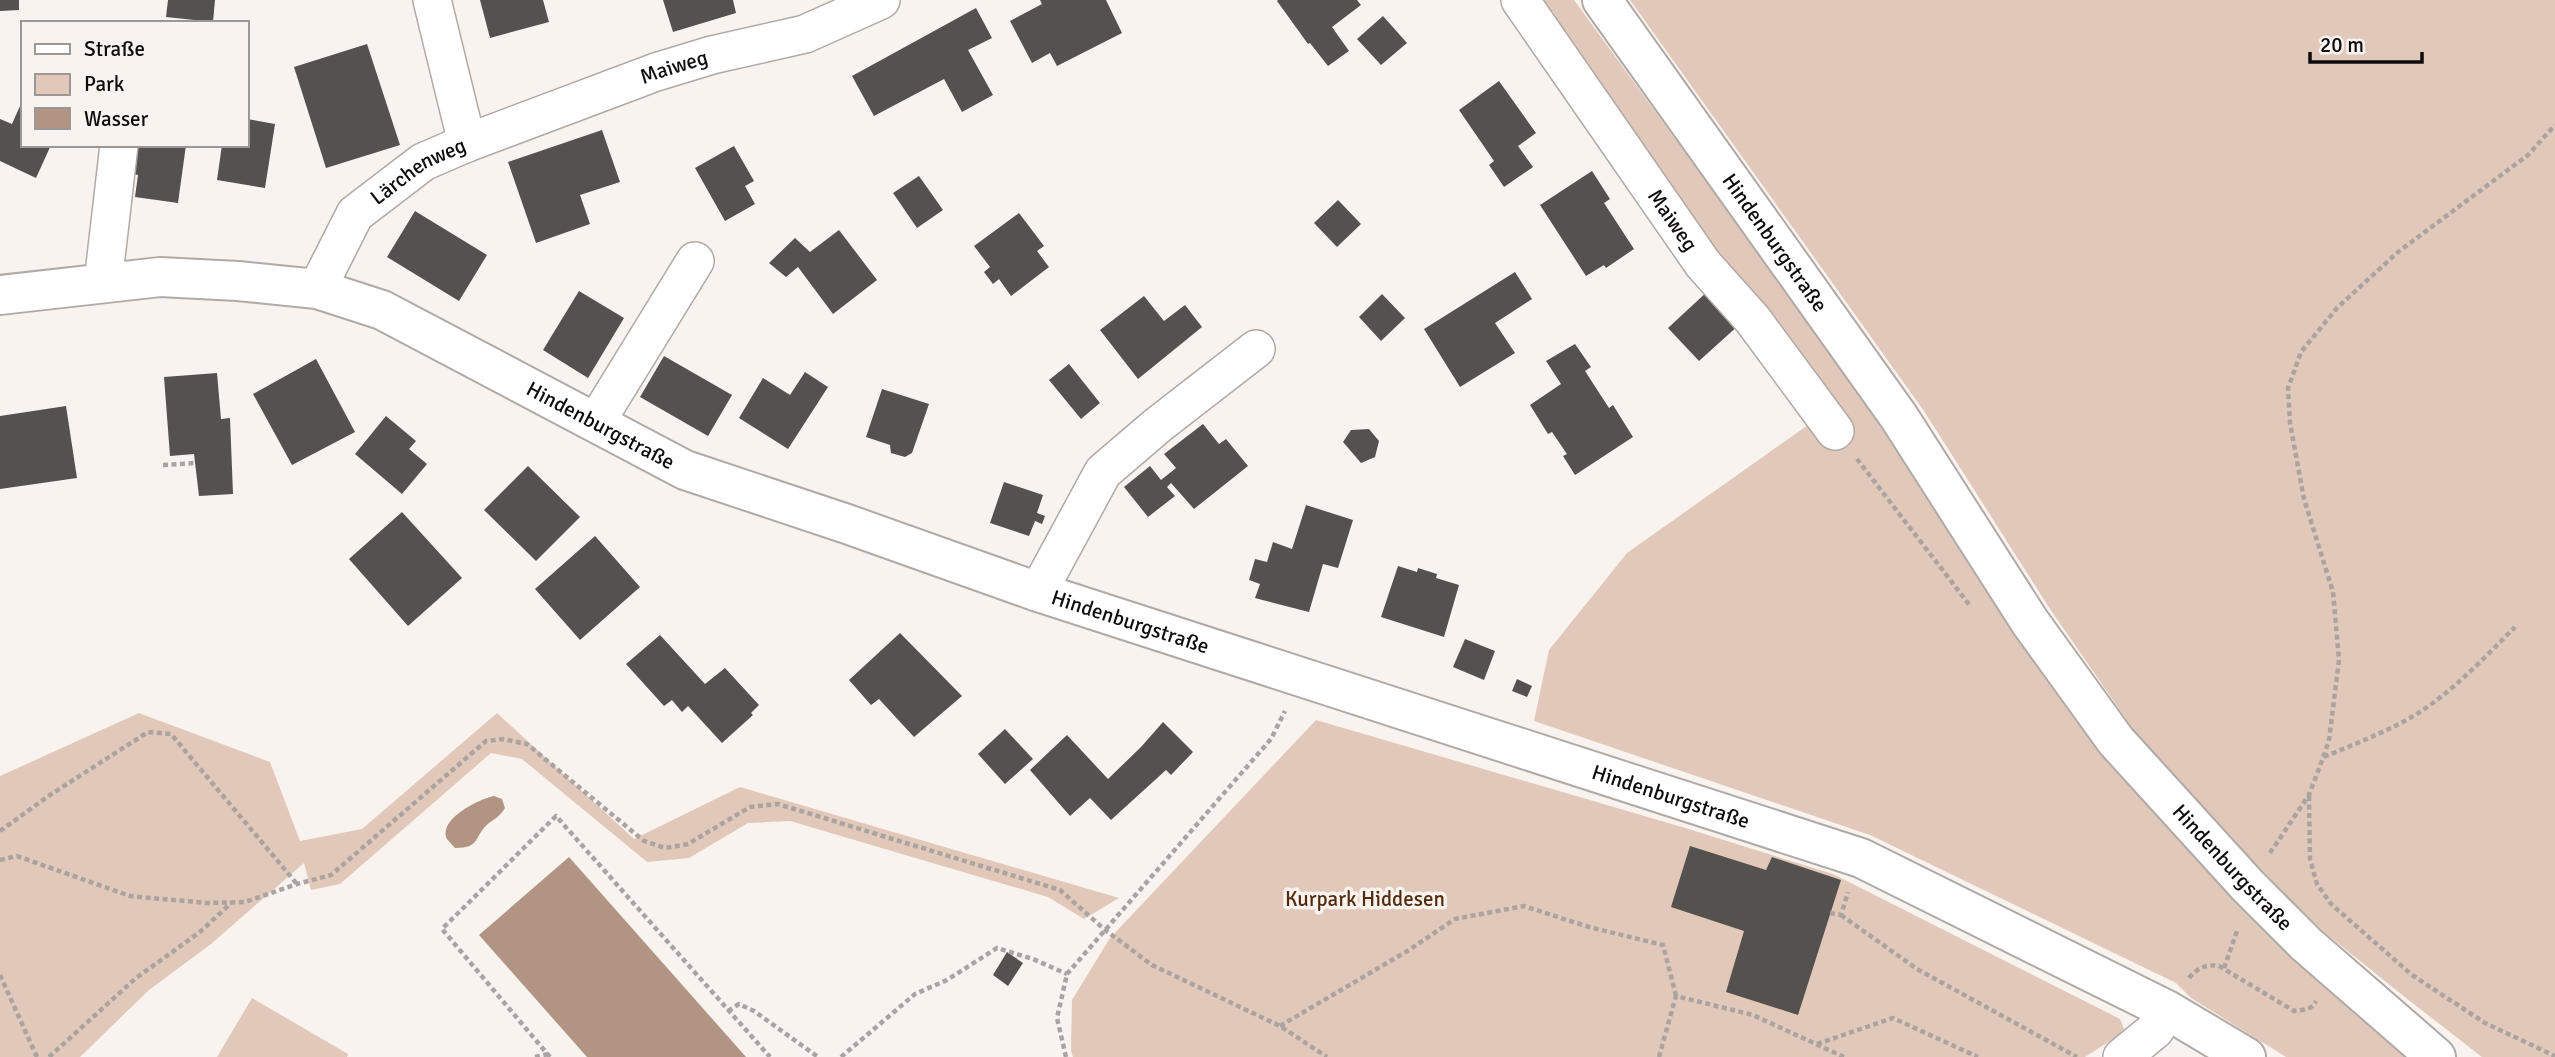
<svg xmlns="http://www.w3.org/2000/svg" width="2555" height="1057" font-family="Signika,sans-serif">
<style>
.green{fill:#e1c8b9}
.water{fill:#b19482}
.building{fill:#55514e}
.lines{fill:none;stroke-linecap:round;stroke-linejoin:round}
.minor-casing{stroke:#afaaa7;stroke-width:40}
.major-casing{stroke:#afaaa7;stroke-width:42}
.path{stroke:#a9a4a2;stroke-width:4.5;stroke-dasharray:5 3.5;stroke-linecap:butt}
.minor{stroke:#fff;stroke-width:37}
.major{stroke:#fff;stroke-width:38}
.labels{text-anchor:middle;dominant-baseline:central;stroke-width:7;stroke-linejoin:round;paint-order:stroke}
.street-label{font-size:21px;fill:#0e0c0b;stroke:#f9f3f0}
.park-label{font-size:21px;fill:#532a0b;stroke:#f9f3f0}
</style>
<rect width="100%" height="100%" fill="#f9f3f0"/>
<!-- green -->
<g class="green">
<path d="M1536,0H1574L1885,427L2017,631L2414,1057H2286L2191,998L2176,983L1870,835L1534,721L1549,650L1627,553L1832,408L1717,265Z"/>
<path d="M1630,0H2555V1057H2482L2406,998L2324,932L2280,890L2135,732L2048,606L1924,411Z"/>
<path d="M139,713L270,762L300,841L362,829L497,713L634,839L740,787L1119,898L1084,919L1048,897L790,821L748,823L689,858L647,862L522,759L491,753L340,884L311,890L304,863L211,944L149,990L80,1057H0V776Z"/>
<path d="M1316,720L1682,827L1833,874L2120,1019L2125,1031L2085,1057H1073L1071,1051L1072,1000L1110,938Z"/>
<path d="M252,998L348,1054L347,1057H217Z"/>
</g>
<!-- water -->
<g class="water">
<path d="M494,796L502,799L505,808C500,816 496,818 489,823C473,836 482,848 455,848C454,847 448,840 447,839C438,819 479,799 494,796Z"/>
<path d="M569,857L746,1057H587L479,935Z"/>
</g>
<!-- building -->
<g class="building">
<path d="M0,0H19V10L0,11Z"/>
<path d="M168,0H215L213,22L166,17Z"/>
<path d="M480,0H543L549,22L490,38Z"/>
<path d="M663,0H733L736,13L673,32Z"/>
<path d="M1040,0H1106L1122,33L1057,66L1050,53L1032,63L1010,21L1042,4Z"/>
<path d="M1278,0H1357L1361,5L1332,27L1349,51L1328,66L1310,43L1308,44L1277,1Z"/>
<path d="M976,8L992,38L968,50L993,95L962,112L944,79L874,116L852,76Z"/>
<path d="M1383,16L1407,43L1381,65L1357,39Z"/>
<path d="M367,44L400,145L326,168L294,67Z"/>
<path d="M1499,81L1536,133L1518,146L1533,167L1504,187L1489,165L1494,161L1459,110Z"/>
<path d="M20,106L23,107V145H51L36,178L0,161V119L12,124Z"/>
<path d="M247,119L275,124L265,188L217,180L222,145H247Z"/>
<path d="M602,130L620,182L580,195L590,224L536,243L508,162Z"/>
<path d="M137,145H186L178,203L135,197L138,175L133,174Z"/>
<path d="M734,146L754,181L745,186L755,204L725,221L695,168Z"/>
<path d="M1592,171L1610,199L1604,203L1634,249L1606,268L1604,265L1586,276L1540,205Z"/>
<path d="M919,176L943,210L917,228L893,193Z"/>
<path d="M1338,200L1361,224L1337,247L1314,223Z"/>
<path d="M415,211L487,255L459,301L387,257Z"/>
<path d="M1019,213L1044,246L1037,251L1049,267L1011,296L999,279L993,284L984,272L990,267L974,246Z"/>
<path d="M839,230L877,280L833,314L798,267L786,277L769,263L795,238L810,252Z"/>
<path d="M1515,272L1532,299L1495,323L1515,353L1460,387L1424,329Z"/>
<path d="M1709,290L1740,324L1699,361L1668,328Z"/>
<path d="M579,291L624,318L588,378L543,350Z"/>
<path d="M1382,294L1405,318L1381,341L1359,317Z"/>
<path d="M1144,296L1164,321L1185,305L1202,327L1138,379L1100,330Z"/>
<path d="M1575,344L1591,367L1585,371L1609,408L1613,405L1633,437L1575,475L1563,456L1567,454L1552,432L1548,434L1530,405L1561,384L1546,361Z"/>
<path d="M664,356L732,395L708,436L640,397Z"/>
<path d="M316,359L355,432L292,465L253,394Z"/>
<path d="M1069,364L1100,403L1081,419L1049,380Z"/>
<path d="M805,372L828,387L788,449L739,418L763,378L790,395Z"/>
<path d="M217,373L221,419L230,418L233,494L199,496L194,454L170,456L164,377Z"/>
<path d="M882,389L929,404L912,453L905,457L891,453L890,445L866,437Z"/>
<path d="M66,406L77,478L0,489V416Z"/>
<path d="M386,416L416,441L409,449L427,464L402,494L355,454Z"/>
<path d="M1203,424L1219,444L1226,439L1248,466L1194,509L1171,483L1167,487L1175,496L1148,517L1124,487L1150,466L1161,480L1176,468L1164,454Z"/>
<path d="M1369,429L1379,441L1375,457L1361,463L1343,442L1351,430Z"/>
<path d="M528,466L580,517L536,561L484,510Z"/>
<path d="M1004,482L1043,495L1037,513L1045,516L1042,524L1035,521L1029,536L990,523Z"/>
<path d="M1306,505L1353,520L1338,568L1323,564L1309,612L1255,598L1260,584L1249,580L1255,559L1267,562L1273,542L1292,549Z"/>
<path d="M402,512L462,578L408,626L349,559Z"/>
<path d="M595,536L640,587L580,640L535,589Z"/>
<path d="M1398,566L1417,572L1418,568L1437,574L1436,578L1459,585L1444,637L1381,617Z"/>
<path d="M900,633L962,696L914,737L879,699L871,705L849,680Z"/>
<path d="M660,635L705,684L725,668L759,705L751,713L753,715L722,743L688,706L682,712L672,700L664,706L626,664Z"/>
<path d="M1465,639L1495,651L1484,680L1453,667Z"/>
<path d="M1517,679L1532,686L1527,697L1512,691Z"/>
<path d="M1163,722L1193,752L1171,775L1166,770L1111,820L1090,798L1070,816L1030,770L1067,735L1108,779L1141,747Z"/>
<path d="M1005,729L1033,759L1005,784L978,754Z"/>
<path d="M1690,846L1766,870L1772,857L1841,880L1798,1015L1726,992L1744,931L1671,907Z"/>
<path d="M1007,952L1023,963L1008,986L993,975Z"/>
</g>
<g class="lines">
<!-- minor casing -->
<g class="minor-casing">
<g id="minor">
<path d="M432,0L467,143"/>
<path id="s1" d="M1520,0L1703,264L1753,320L1835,431"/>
<path d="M103,283L119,145"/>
<path id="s2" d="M317,289L355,214L423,162L467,143L656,72L712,55L805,34L881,0"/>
<path d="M596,422L695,261"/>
<path d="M1038,592L1103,472L1158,425L1256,349"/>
<path d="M2122,1057L2155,1030L2167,1010"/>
</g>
</g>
<!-- major casing -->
<g class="major-casing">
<g id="major">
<path id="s3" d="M1602,0L1899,417L2030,622L2116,741L2248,886L2306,944L2436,1057"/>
<path id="s4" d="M0,295L160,277L238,281L317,289L382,310L685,470L847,524L1038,592L1861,858L2167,1010L2246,1057"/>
</g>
</g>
<!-- path -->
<g class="path">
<path d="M1857,459L1971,607"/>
<path d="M163,465L195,463"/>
<path d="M2324,757C2359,742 2395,729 2426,708C2459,685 2487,655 2515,627"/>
<path d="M2309,796L2310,859L2317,884L2331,904L2412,975L2485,1023L2555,1056"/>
<path d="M0,831L50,795L148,732L171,734L297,884"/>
<path d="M2270,853L2309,795L2323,758L2329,740L2339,660L2333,592L2304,499L2290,423L2288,388L2301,352L2337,308L2398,252L2528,155L2555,125"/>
<path d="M0,860L17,856L130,896L206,903L245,902L297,884L331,875L486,741L503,739L527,744L644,841L665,848L688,844L750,807L778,804L1060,890L1104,929L1152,965L1280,1026L1327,1057"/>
<path d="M1830,913L1841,915L1848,892"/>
<path d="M1841,915L1917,969L2077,1057"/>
<path d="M2224,968L2237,931"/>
<path d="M0,975L37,1057"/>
<path d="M2189,978C2197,968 2206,964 2219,966L2294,1011C2303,1010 2312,1010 2316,1001"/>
<path d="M728,1011L739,1004L754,1011L818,1057"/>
<path d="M1280,1026L1409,950L1455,919L1524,906L1589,927L1663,945L1676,996"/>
<path d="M1817,1044L1893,1018L1978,1057"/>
<path d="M49,1057L136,978L200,932L231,903"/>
<path d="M535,1057L548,1054"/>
<path d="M550,1057L442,929L556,816L770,1057"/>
<path d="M841,1057L915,994L947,980L997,948L1033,959L1067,974"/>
<path d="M1066,1057L1057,1018L1067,974L1271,739L1285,711"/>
<path d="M1659,1057L1676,996L1753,1015L1844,1057"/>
</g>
<!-- minor -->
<use href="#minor" class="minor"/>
<!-- major -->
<use href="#major" class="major"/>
</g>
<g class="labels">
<!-- street labels -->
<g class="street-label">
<text stroke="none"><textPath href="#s2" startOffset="438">Maiweg</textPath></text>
<text stroke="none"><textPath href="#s2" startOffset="161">Lärchenweg</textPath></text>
<text stroke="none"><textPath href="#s1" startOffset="268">Maiweg</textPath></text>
<text stroke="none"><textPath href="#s3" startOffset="298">Hindenburgstraße</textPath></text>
<text stroke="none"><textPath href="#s4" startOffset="634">Hindenburgstraße</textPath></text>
<text stroke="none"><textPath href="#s4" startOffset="1200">Hindenburgstraße</textPath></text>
<text stroke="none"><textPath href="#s4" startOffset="1768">Hindenburgstraße</textPath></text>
<text stroke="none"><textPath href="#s3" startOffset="1074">Hindenburgstraße</textPath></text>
</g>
<!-- park labels -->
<g class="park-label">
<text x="1365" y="899">Kurpark Hiddesen</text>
</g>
</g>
<!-- legend -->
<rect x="21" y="21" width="228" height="126" fill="#f9f3f0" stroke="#9b9794" stroke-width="2"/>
<rect x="35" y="44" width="35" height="10" fill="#ffffff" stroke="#9b9794" stroke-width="2"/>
<text x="84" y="56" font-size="21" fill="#0e0c0b">Straße</text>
<rect x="35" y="74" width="35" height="21" fill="#e1c8b9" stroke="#9b9794" stroke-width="2"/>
<text x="84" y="91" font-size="21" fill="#0e0c0b">Park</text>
<rect x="35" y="108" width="35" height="21" fill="#b19482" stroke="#9b9794" stroke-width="2"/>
<text x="84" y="126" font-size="21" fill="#0e0c0b">Wasser</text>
<!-- scale -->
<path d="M2310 52v10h112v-10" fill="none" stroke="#0e0c0b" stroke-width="3.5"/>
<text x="2320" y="52" font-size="21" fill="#0e0c0b" stroke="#f9f3f0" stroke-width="5" paint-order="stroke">20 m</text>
</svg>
